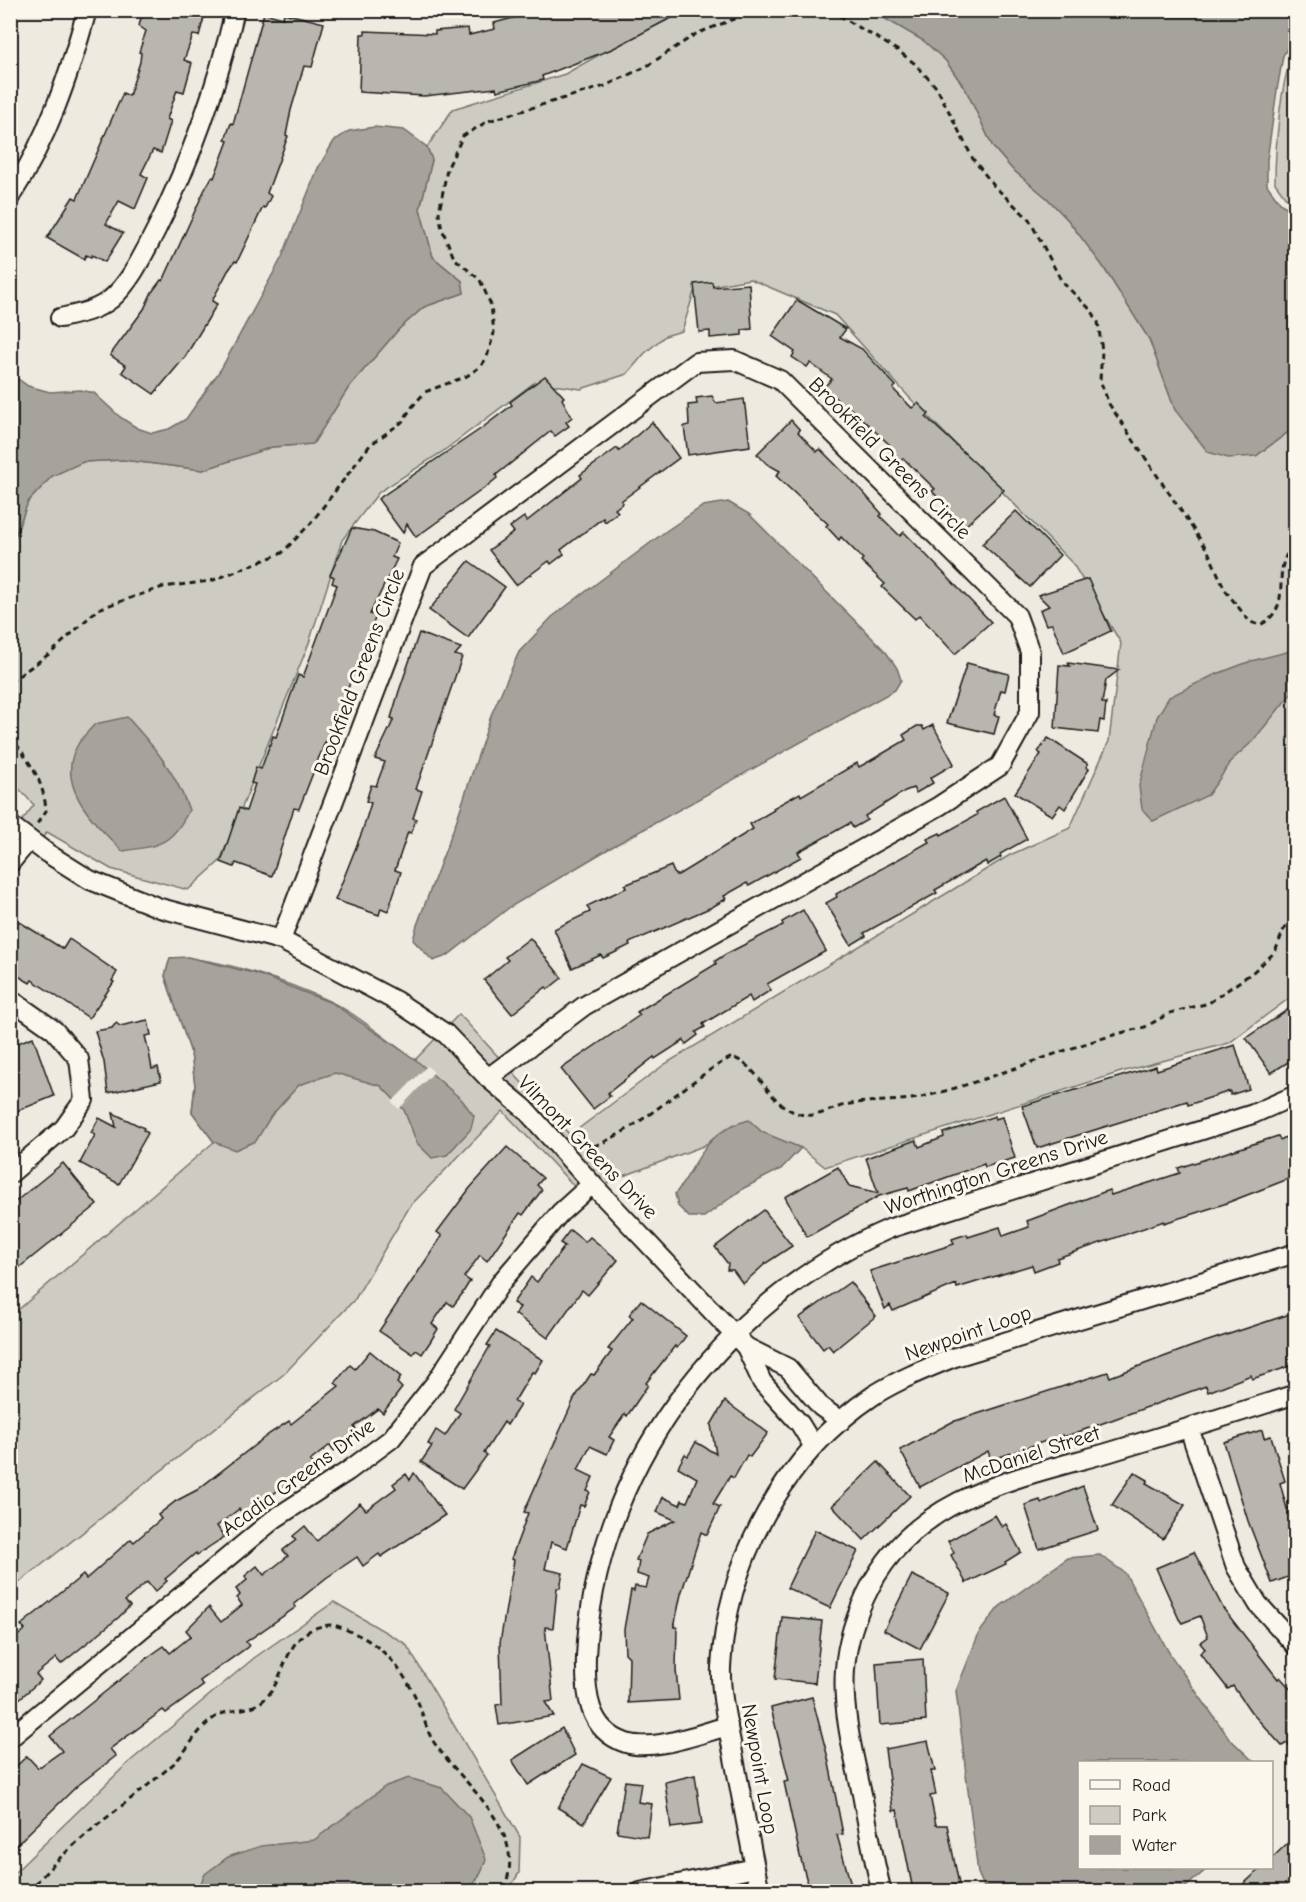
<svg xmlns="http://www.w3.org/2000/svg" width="1306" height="1902" font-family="'Comic Neue',sans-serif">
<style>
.green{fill:#ceccc2;stroke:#75746f;stroke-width:1.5}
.water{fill:#a6a39d;stroke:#6f6d69;stroke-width:1.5}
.pier{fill:#eeeadf}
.building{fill:#b9b6af;stroke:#1c1c1c;stroke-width:1.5}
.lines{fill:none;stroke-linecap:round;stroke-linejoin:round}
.minor-casing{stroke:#1c1c1c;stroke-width:22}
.path{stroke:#1c1c1c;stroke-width:3;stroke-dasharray:6 4.5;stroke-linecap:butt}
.minor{stroke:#fbf7ec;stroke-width:18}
.labels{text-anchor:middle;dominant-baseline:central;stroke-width:6;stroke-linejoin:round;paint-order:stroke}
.street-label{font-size:21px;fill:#1c1c1c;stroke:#fbf7ec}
</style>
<rect width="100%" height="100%" fill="#eeeadf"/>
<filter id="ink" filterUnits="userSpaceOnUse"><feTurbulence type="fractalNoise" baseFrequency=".0167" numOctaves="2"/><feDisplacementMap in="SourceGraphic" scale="12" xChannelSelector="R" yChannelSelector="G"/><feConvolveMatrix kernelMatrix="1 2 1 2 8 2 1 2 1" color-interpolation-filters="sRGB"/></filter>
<g filter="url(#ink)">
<!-- green -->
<g class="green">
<path d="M688,11H872L924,41L946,61L966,90L993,147L1012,169L1047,198L1068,220L1102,265L1149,339L1175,410L1256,456L1295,427L1296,993L1229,1043L1121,1072L825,1167L801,1148L734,1124L703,1146L613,1180L587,1200L503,1111L410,1206L355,1299L284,1374L11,1589V1316L214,1142L192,1112L195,1085L191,1053L165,976L170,958C213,955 291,983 331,1002C360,1016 388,1041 415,1060L459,1014L570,1135L665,1064L1010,855L1070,828L1109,741L1121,643L1073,564L908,396L835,315L750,279L695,289L682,331L665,336L644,354L627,374L581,389L535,382L442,452L379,492L342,540L309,643L220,861L188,890L111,869L47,832L11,878L10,836L34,805L10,779V643L17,635L16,575L11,547L28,502L52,476L82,462L123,460L203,470L272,447L312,444L349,387L399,329L424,307L464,293L462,281L433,257L420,209L432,160L427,147L453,109L565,74L640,32Z"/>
<path d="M1295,50V203L1286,198L1275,183C1275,151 1280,77 1295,50Z"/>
<path d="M334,1602L406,1644L520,1837L519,1873L508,1891L11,1892V1876L128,1763L254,1658Z"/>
</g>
<!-- water -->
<g class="water">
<path d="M872,11H1295V34L1283,56L1277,90L1267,160V185L1281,204L1295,212V427L1256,456L1228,458L1208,452L1175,410L1149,339L1102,265L1068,220L1047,198L1012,169L993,147L966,90L946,61L924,41Z"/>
<path d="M374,127L404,130L427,147L432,160L420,209L433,257L462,281L464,293L424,307L399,329L349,387L313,444L272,447L203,470L123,460L83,462L52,476L28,502L11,547L16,575L17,635L11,643V374L28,386L50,392L81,390L94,393L120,417L137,428L152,433L169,429L186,419L221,369L282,257L318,168L334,141L349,131Z"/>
<path d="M728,502L749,514L886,652L897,668L901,680L895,690L610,848L510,907L447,956L433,961L413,940L417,925L456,822L492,713L519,652L552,617L666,531L703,506Z"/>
<path d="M1295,650V689L1252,742L1234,758L1208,795L1153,821L1142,809L1139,786L1157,717L1169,697L1214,675L1251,661Z"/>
<path d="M127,717C155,748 175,771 189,810C172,845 159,846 122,851C97,825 54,787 77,746C81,738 89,731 95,724Z"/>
<path d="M188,957L257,974L332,1003L416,1060L462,1100L474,1116L471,1129L447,1155L432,1158L417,1143L404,1110L381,1086L335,1073L299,1085L271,1116L256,1141L235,1150L214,1142L192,1112L195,1085L191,1053L165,976L170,958Z"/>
<path d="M749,1120L762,1132L801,1148L781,1169L744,1188L704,1217H689L678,1206L675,1194C701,1161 702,1132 749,1120Z"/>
<path d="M1100,1555L1125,1573L1171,1656L1229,1738L1254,1762H1080V1868H1208L1181,1891H986L978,1873L956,1691L979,1633L999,1607L1068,1558Z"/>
<path d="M409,1778L442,1788L469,1817L486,1859L481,1873L469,1891H197L205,1874L228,1857L261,1846L314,1840L386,1786Z"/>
</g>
<!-- pier -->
<path class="pier" d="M427,1066L434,1072L399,1109L392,1102Z"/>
<!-- building -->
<g class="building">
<path d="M143,10H206L199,36L193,35L184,60L192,63L184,92L177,90L167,119L171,121L161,153L153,150L141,174L148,178L135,209L119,201L106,224L123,233L105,262L92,255L91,257L86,255L84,259L47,238L73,197L77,199L123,93L129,96L140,62L141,53L139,52L146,31L139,26Z"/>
<path d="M543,10H686L612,49L542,76L543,80L497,91L496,88L424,96L359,92L361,34H365V31L435,34V31L468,28L469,35L495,29L494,23Z"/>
<path d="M264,13L283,18L284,13L324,23L312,67L304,66L291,110L286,135L288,136L267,193L271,196L265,208L263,207L237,262L235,261L228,271L212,301L217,304L185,357L154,394L122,372L126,366L110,355L144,309L152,292L161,280L163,281L204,191L212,177L214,178L228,141L225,140L231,123L233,124Z"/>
<path d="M712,282L713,287L749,284L752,329L742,330V335L710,338V331L699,332L694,284Z"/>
<path d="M797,300L846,329L840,337L862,349L896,386L893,389L912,408L918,403L929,414L926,417L1004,490L964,527L932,491L935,489L903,458L900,461L887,449L890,445L850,408L848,410L824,387L832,379L810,363L807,367L792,357L795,352L772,336Z"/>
<path d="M545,376L564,397L562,399L572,417L566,422L569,426L555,436L551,431L496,475L497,478L486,487L416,537L407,524L403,533L378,499L482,428L512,405L510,402Z"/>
<path d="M712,396L716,403L744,399L750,446L688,455L684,426L689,425L688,405L697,404L696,398Z"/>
<path d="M791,420L800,430L798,432L817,452L820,449L862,491L882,514L880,516L900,536L904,532L991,622L955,654L919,615L915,619L882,587L885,584L861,561L863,559L841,537L839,540L826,526L828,524L776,476L780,471L767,464L757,454Z"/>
<path d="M652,422L679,458L621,501L623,503L615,509L618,512L605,522L603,518L561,550L564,554L551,564L549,561L516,585L489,550L514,532L510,527L524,517L527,521L582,478L580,475L617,448L619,451Z"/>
<path d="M1016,511L1060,555L1030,587L982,544Z"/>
<path d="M352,528L374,532L398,543L392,557L397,559L370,614L376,616L338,714L330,744L325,742L299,809L294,808L272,876L236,863L234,867L221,862L239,808L246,811L255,784L251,783L256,767L261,769L273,736L276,737L298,675L303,677L337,585L332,583L334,577L330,575Z"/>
<path d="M469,561L505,587L468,638L429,610Z"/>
<path d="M1088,579L1111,631L1064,653L1052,624L1046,625L1040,610L1049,606L1038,595Z"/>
<path d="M419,633L461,648L455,655L462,657L416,789L422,791L413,818L416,819L411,833L408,832L395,870L401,872L388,911L381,908L379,915L335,900L362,832L371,803L366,801L371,785L376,786L385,762L375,759L394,719L391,718L399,691Z"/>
<path d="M967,663L1009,674L1005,691L1001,690L994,715L999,716L994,734L947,723Z"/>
<path d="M1068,663L1119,670L1106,680L1102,703H1106L1104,721L1100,720L1098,733L1055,728L1059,665L1070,666Z"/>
<path d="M933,725L954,764L930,778L933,783L916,793L913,788L905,791L865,816L867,820L853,828L850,823L798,852L801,857L749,886L747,883L724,896L726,899L712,907L629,943L630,945L614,953L603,958L601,955L572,968L554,929L590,912L587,906L626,888L625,885L671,866L675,875H678L753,829L750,824L774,810L773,808L800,793L801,796L857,763L859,767L870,761L906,740L903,735L917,726H922L924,730Z"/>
<path d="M1048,738L1088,764L1086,767L1089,769L1065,809L1060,805L1052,816L1015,793L1041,754L1038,752Z"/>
<path d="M1004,796L1027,839L1000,854L1001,857L987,865L986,861L935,890L937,893L864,933L866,936L851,945L826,903L837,897L836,894L929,842L927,839L940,833L941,835L977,815L976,812Z"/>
<path d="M803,910L826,951L767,984L771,990L752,1002L749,996L703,1024L705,1027L696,1032L698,1035L686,1044L684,1040L655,1059L654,1057L608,1093L610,1096L593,1109L561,1069L640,1015L637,1012L716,964L715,961L726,954L783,925L782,922Z"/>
<path d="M10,916L63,949L69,939L117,972L112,981L114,982L89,1018L32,980L30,983L10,971Z"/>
<path d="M530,938L562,978L548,989L546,987L512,1014L484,980L508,960L505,957Z"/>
<path d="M1296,1004V1057L1271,1073L1246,1038Z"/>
<path d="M148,1020L151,1035L145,1036L149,1052L152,1069L158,1067L161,1081L108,1093L104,1062L95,1031L112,1028L116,1023L120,1026Z"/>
<path d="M33,1037L54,1096L10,1114V1046Z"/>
<path d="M1235,1045L1249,1089L1230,1095V1091L1188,1105L1187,1101L1037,1148L1022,1106L1156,1066L1157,1070Z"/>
<path d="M113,1113L144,1128L143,1130L148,1133L119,1184L80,1163L95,1135L91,1133L99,1118L116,1127Z"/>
<path d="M995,1116V1119L1002,1117L1015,1158L985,1167L984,1164L909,1191L908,1188L879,1196L807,1237L785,1197L838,1167L849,1186L878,1193L866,1158L916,1140L919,1147L944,1137L943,1133Z"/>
<path d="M1296,1132V1176L1224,1204L1164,1223V1221L1057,1258L1058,1262L1034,1271L1032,1265L957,1288L956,1284L893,1311L890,1305L885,1309L870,1271L954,1244L952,1239L967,1234L968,1237L1000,1227L1003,1236L1029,1227L1027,1221L1109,1190L1111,1195L1180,1173L1178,1168L1278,1136L1280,1140Z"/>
<path d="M507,1147L543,1178L537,1185L542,1190L523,1215L520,1213L487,1261L480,1255L464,1277L470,1281L462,1294L453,1306L447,1302L432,1324L438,1329L430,1342L422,1354L416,1350L413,1354L379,1331L442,1236L437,1232L470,1188Z"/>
<path d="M63,1163L97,1205L10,1275V1206Z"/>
<path d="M764,1210L792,1246L766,1263L743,1284L733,1270H727L728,1264L715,1247Z"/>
<path d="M570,1230L585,1242L590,1237L618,1260L588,1295L582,1290L548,1338L515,1314L520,1307L513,1303L531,1277L537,1282L565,1246L560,1243Z"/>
<path d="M850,1282L876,1316L833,1351L828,1345L823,1349L799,1318Z"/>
<path d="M641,1300L686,1336L677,1348L675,1346L646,1383L648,1385L627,1416L625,1414L609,1437L614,1440L607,1454L590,1446L578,1470L593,1477L587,1491L590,1492L584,1506L580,1505L567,1548L551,1542L545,1569L563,1573L560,1588H557L553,1628L545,1627L553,1701L545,1702L554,1716L499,1725L496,1705L502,1704L500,1643L514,1560L511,1559L528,1513L524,1512L574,1399L591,1374L594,1375L612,1351L608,1349L633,1318L629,1315Z"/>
<path d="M1296,1312V1364L1273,1372L1252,1379L1251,1375L1208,1392L1206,1386L1064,1437L1063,1435L991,1460L988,1451L920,1487L900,1450L952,1422L1108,1372L1110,1377L1193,1346Z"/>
<path d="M496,1331L543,1360L535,1373L532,1372L514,1402L520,1405L507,1425L504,1422L484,1453L487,1455L462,1489L421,1462L432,1446L428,1444L436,1430L445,1436L460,1413L454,1409L490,1346L487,1345Z"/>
<path d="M370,1351L401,1377L397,1383L402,1388L383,1413L378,1409L354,1427L359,1433L334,1451L330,1445L310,1461L313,1464L244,1516L239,1509L217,1526L224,1537L197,1555L196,1553L165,1579L167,1581L155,1592L147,1582L125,1601L130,1606L118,1618L61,1664L56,1658L36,1674L41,1680L18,1700L10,1692V1642L25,1630L21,1625L83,1575L86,1579L131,1539L134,1542L161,1519L158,1515L176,1501L197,1490L269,1434L289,1421L291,1424L339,1386L335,1383L350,1365L355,1369Z"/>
<path d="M725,1401L768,1433L750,1457L747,1455L734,1478L730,1476L713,1504L720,1507L707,1535L701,1532L681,1594L674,1627H677L676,1670L679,1700L628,1703L629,1657L625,1653L624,1629L631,1590L634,1591L635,1586L646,1588L649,1578L637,1574L639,1561L636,1560L647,1534L675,1520L657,1512L663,1497L680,1505L682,1500L687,1502L697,1478L678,1467L685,1454L688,1456L696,1442L716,1454L711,1425Z"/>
<path d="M1262,1430L1264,1438L1271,1436L1285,1481L1280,1483L1287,1509L1296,1506V1574L1272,1583L1248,1521L1224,1442Z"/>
<path d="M878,1462L910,1496L864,1540L832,1506Z"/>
<path d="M1134,1472L1148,1480L1146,1483L1185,1505L1163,1539L1112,1505Z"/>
<path d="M414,1473L445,1515L381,1557L379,1554L363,1566L357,1557L326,1578L294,1604L296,1607L246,1642L249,1646L200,1681L203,1686L166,1713L163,1710L110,1749L116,1756L77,1786L10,1851V1772L27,1756L38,1768L62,1751L50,1736L151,1655L164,1646L170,1653L191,1636L186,1630L209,1607L221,1622L242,1605L237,1598L240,1595L236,1589L247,1580L245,1576L257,1566L264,1575L288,1556L283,1550L296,1540L293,1536L305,1526L317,1541L360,1503L366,1510L396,1488L393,1484L406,1474L410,1480Z"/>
<path d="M1083,1486L1098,1530L1039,1549L1025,1505L1040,1500L1041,1503Z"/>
<path d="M995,1515L1002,1527L1006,1524L1021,1552L1005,1562L1006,1564L966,1583L951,1555L954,1553L948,1541Z"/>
<path d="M815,1530L858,1551L830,1608L787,1588Z"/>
<path d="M1194,1552L1223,1608L1278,1679L1280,1677L1296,1695V1752L1287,1743L1282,1746L1251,1712L1233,1686L1228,1689L1200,1653L1205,1649L1200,1643L1208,1637L1200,1616L1182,1623L1179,1619L1156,1568Z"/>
<path d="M912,1575L949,1593L920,1649L884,1630Z"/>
<path d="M782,1617L822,1621L815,1683L775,1679Z"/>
<path d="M923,1659L926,1721L880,1725L876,1663Z"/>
<path d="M812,1697L828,1758L843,1834L837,1835L853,1892H810L800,1856L784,1782L789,1781L771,1708Z"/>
<path d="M562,1728L575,1755L528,1785L512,1760Z"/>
<path d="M928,1741L935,1771H931L936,1795L930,1796L936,1825H947L959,1884L927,1891L926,1887L913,1890L897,1810L893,1811L885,1749Z"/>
<path d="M583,1764L611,1777L584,1823L558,1808Z"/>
<path d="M695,1775L702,1824L671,1828L665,1782Z"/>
<path d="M625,1781L641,1783L638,1802L652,1804L647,1837L617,1832Z"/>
<path d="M1296,1835V1892H1235L1261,1868H1272V1858Z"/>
</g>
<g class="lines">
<!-- minor casing -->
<g class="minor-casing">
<g id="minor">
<path d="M10,197C47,140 69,76 87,10"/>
<path d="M60,318C78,314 96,311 111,299C131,282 144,253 156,230C191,160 217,87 235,10"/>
<path d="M10,825L47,853L90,880L160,908L281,940L396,1001L446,1034L488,1078L525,1109L592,1184L746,1347L762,1382L800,1424L814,1447"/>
<path d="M10,863L29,840"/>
<path d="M281,940L423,566L696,362L734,360L780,380L1017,616L1030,652V712L1000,766L939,806L584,1006L488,1078"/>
<path d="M10,999L54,1030L79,1059L84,1100L64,1128L10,1174"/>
<path d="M746,1347L788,1368L821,1407L841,1421"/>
<path d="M1189,1428L1236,1567L1258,1604L1296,1646"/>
<path d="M728,1726C701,1733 653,1752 626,1743C587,1730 585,1691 586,1657C590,1567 623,1476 676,1403C731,1327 804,1265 891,1228L1253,1114L1296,1095"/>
<path d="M10,1738L274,1519L348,1471L391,1439L436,1382L502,1281L560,1213L592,1184"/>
<path d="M640,1892L755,1868"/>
<path d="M760,1892C750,1845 742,1799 733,1753C728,1726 720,1695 721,1667C727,1560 784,1455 874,1395C898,1380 925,1369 952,1358L1296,1253"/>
<path d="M882,1892C873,1859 868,1826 862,1794C853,1753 842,1711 845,1669C847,1640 857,1612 870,1587C917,1495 1019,1478 1110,1452C1172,1433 1234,1414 1296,1394"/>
</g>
</g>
<!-- path -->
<g class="path">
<path d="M830,10L897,50L914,63L937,88L973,159L994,186L1029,219L1062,282L1092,311L1098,322L1102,351L1100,380L1109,404L1208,551L1225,590L1250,622L1260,625C1293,607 1273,579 1287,554"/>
<path d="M10,682L52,652L98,609L163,587L211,581L282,553L311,523L370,445L402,422L412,407L425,392L467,376L481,366L487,357L494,333L491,305L480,280L454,258L442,229L439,213L447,169L463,136L488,121L605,86L647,66L696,34L757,10"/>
<path d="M10,735C28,761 44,779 46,811L36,825"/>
<path d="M584,1149C633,1137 685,1081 732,1057C763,1068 769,1110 805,1115C821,1117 835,1106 850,1104C872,1100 903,1102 922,1097C998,1079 1069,1044 1145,1027L1170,1013L1209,1003L1253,972L1275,952L1284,929L1296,919"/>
<path d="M29,1892C69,1841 124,1807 172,1765C188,1751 196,1730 214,1718C227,1708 247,1712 261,1702C289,1682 280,1629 330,1625C339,1625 348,1631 356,1634C387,1648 407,1676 420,1707C424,1719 427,1731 433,1741C462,1785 533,1832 502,1892"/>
</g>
<!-- minor -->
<use href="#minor" class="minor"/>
</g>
</g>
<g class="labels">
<!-- street labels -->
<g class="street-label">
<text transform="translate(890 458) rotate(45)">Brookfield Greens Circle</text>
<text transform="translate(359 672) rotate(-69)">Brookfield Greens Circle</text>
<text transform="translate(588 1147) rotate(46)">Vilmont Greens Drive</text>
<text transform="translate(996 1172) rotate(-18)">Worthington Greens Drive</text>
<text transform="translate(968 1333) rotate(-19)">Newpoint Loop</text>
<text transform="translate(1031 1454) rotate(-18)">McDaniel Street</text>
<text transform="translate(298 1477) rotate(-36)">Acadia Greens Drive</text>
<text transform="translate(760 1769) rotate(80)">Newpoint Loop</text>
</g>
</g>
<!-- margin -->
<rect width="1306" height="1902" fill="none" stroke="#fbf7ec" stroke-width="36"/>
<rect x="18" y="18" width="1270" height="1866" fill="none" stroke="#1c1c1c" stroke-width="2" filter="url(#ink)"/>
<!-- legend -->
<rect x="1078" y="1761" width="195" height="108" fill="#fbf7ec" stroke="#a29f99" stroke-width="1.5"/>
<rect x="1090" y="1780" width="30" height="9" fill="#fbf7ec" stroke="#a29f99" stroke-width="1.5"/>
<text x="1132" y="1791" font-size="18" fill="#1c1c1c">Road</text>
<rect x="1090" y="1806" width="30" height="18" fill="#ceccc2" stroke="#a29f99" stroke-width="1.5"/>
<text x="1132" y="1821" font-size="18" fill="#1c1c1c">Park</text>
<rect x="1090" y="1836" width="30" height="18" fill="#a6a39d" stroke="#a29f99" stroke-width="1.5"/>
<text x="1132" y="1851" font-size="18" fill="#1c1c1c">Water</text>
</svg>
